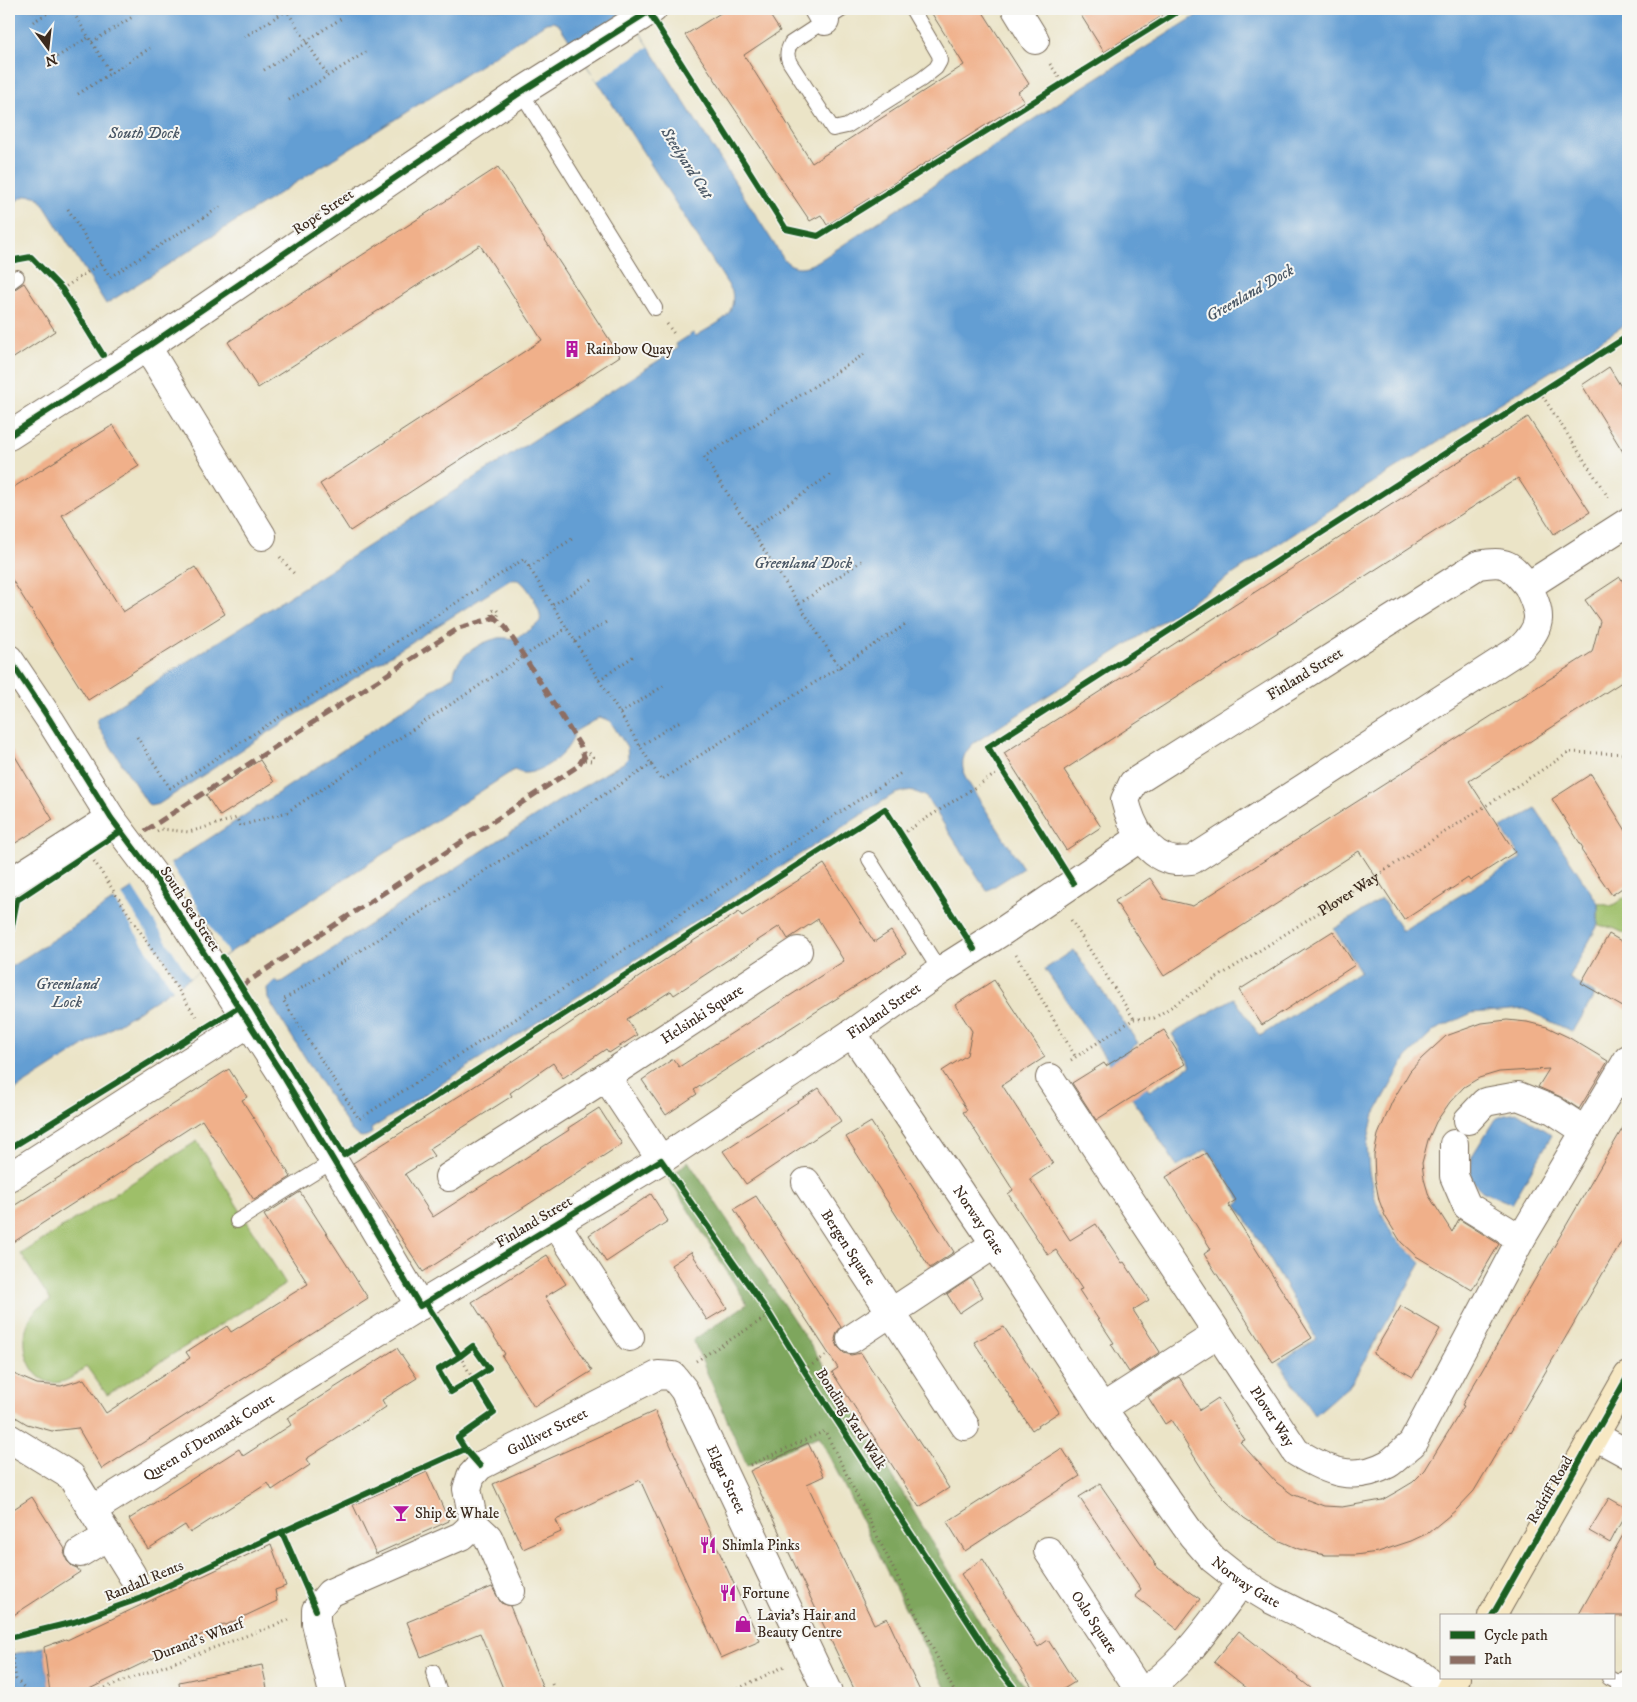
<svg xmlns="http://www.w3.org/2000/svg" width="1637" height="1702" font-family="'IM FELL DW Pica',serif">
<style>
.green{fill:#9ebf69;stroke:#6c7444}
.forest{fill:#7ea65d;stroke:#5c683e}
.water{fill:#639ed3;stroke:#4f6478}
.pier{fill:#ebe4c7}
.building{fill:#f0b08a}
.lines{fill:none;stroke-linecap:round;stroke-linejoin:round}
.service-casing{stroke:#796b59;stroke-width:16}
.minor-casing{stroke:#796b59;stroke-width:30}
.secondary-casing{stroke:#796b59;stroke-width:30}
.path{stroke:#796b59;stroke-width:3;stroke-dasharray:1 4;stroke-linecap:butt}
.service{stroke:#fff;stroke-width:14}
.minor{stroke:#fff;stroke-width:28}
.secondary{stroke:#f7e8c3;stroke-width:28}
.quiet{stroke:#8d6e63;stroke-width:5;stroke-dasharray:10 5;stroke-linecap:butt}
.cycleway-casing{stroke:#f6f6f2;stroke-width:9}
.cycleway{stroke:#1b5e20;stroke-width:6}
.labels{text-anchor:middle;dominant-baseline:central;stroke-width:4;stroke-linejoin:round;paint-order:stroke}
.street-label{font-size:15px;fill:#3b2a1e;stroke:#f6f6f2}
.poi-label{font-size:15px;fill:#3b2a1e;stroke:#f6f6f2;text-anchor:start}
.water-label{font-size:16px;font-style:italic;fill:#4b5866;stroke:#f6f6f2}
</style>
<rect width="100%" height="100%" fill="#f6f6f2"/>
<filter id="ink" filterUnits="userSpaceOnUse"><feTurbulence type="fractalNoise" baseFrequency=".02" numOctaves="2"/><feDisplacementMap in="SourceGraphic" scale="10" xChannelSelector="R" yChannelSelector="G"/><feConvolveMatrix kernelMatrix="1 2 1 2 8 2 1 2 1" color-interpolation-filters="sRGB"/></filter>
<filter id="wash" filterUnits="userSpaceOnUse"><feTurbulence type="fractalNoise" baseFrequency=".0096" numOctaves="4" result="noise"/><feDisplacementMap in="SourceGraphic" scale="20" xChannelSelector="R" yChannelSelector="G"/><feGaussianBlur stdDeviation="1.12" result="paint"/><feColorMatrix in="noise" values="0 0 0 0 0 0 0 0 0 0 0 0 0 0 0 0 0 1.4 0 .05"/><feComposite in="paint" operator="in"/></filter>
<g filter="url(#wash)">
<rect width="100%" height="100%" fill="#ebe4c7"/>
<!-- green -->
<g class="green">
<path d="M1628,896V935L1613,928L1598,925V903L1611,906Z"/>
<path d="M197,1141L286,1284L107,1395L86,1366C30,1423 0,1317 51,1301L21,1254Z"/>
</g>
<!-- forest -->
<path class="forest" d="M688,1161L849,1403L991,1641L1030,1693H948L819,1436L747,1466L693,1340L747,1304L669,1179Z"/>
<!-- water -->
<g class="water">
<path d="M9,9H625L783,258C800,279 822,258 840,247L1084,86L1207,9H1628V323L1350,497L1103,660L974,743C962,754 960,764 966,779L1023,868L987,891L927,798C916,790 907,790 894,794L371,1129L372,1133C363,1139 358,1138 351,1130L268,999L267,988L276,980L279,984L557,802L623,763L628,758L627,747L610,721L600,717L574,732C573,751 541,775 522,773C519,772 517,771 514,770L9,1094V968L230,825L454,676C454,657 482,641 499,638C505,637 512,640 518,637C526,633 534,628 540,621C543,612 529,588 521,582C518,579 514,580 510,580L266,734L159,804L150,806L147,803L99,728L97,719L678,348L676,344L693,333L696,336C716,323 737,318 732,291L600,85L559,25L553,22L546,23L106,304L40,199C29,191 22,197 12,204L14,208L9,211Z"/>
<path d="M1536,809L1598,903V925L1569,978L1595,994L1573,1032L1524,1009L1472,1013L1435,1030L1406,1058L1373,1117L1367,1145L1369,1172L1376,1202L1393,1236L1421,1263L1351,1384L1315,1415L1279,1363L1317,1339L1237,1204L1241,1201L1207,1149L1177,1166L1109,1063L1045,969L1074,950L1138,1043L1125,1053L1149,1091L1191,1066L1172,1034L1234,998L1260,1036L1360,971L1334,929L1382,899L1402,931L1521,858L1501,828Z"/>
<path d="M1518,1113L1552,1135L1512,1204L1482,1191L1473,1182L1471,1172L1472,1156L1495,1119L1505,1115Z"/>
<path d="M44,1647L50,1693H9V1655Z"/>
</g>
<!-- pier -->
<g class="pier">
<path d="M626,12L649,47L597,81L574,45Z"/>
<path d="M170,863L228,953L190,978L132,887Z"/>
<path d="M120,892L182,986L174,991L112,897Z"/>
</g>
<g id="blocks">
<!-- building -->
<g class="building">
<path d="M727,9H766L780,31L744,55L812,163L964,65L929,9H981L1029,84L1018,92L1024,101L827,225L821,215L810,221L685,35Z"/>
<path d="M1077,9H1173L1104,52Z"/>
<path d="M498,167L620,356L350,531L320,484L542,340L480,245L258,388L228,342Z"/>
<path d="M24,283L55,331L9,361V293Z"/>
<path d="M1609,367L1628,398V460L1582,385Z"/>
<path d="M1528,417L1590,512L1554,534L1518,478L1113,738L1064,770L1101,827L1066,850L1004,753Z"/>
<path d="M113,425L139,466L62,515L123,612L195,567L225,614L88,700L9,575V490Z"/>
<path d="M1620,577L1628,590V678L1469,781L1515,852L1470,881L1468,878L1404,920L1359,851L1164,976L1115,901L1150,878L1164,899L1193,906L1592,652L1600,621L1585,600Z"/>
<path d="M9,746L53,820L9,847Z"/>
<path d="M260,760L274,782L220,816L206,795Z"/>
<path d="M1591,774L1628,834V884L1612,895L1581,850L1583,848L1552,799Z"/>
<path d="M824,864L874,942L891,931L906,954L694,1090L697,1094L666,1115L642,1080L673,1059L679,1067L844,961L818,919L788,939L780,926L674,995L671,991L627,1019L637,1035L609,1053L606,1049L563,1078L553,1063L510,1093L512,1096L429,1149L434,1156L405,1174L433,1217L569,1130L568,1128L599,1108L622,1144L423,1272L353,1163L497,1072L690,943L739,912L742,916Z"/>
<path d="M1333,931L1355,965L1262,1025L1239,990Z"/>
<path d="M1609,934L1628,945V1010L1581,983Z"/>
<path d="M994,980L1045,1057L1002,1085L1053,1164L1030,1179L1070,1240L1096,1224L1122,1263L1124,1262L1149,1300L1133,1310L1160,1352L1129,1372L1111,1344L1114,1343L1079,1290L1082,1289L1056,1250L1048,1255L1008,1194L1013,1190L963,1112L967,1110L942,1071L967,1055L972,1031L955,1005Z"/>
<path d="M1507,1020L1527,1022L1547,1027L1568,1037L1608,1061L1579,1109L1561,1097L1538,1087L1549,1069L1499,1072L1479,1078L1464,1087L1450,1102L1436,1122L1428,1140L1422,1163L1424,1179L1429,1196L1452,1232L1459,1219L1499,1244L1472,1290L1416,1256L1401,1242L1385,1216L1379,1200L1375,1179L1374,1155L1378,1135L1392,1102L1410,1071L1422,1058L1446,1036L1482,1023Z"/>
<path d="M1164,1030L1185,1064L1096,1120L1072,1083L1104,1063L1106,1066Z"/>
<path d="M229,1069L247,1097L242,1100L291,1177L254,1200L202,1120L9,1245V1209Z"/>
<path d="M819,1088L841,1121L746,1184L723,1151Z"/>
<path d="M1628,1119V1230L1510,1433L1509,1432L1474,1491L1456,1510L1428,1533L1411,1541L1378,1552L1355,1555H1325L1299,1549L1278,1540L1244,1518L1225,1500L1211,1483L1171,1420L1165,1424L1148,1397L1179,1377L1200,1410L1218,1398L1245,1440L1240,1442L1277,1483L1292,1494L1305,1499L1324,1506L1342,1507L1382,1500L1398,1491L1413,1482L1425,1470L1464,1406L1462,1405Z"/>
<path d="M871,1122L954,1252L930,1268L846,1137Z"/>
<path d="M1206,1153L1236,1200L1228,1205L1312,1338L1273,1362L1204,1254L1211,1249L1166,1177Z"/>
<path d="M300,1192L368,1298L102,1469L78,1428L52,1431L27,1424L9,1413V1372L37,1384L61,1386L84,1379L106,1413L190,1358L186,1352L200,1343L227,1326L231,1332L308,1284L264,1215Z"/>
<path d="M651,1194L668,1221L606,1262L589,1235Z"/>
<path d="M756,1196L841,1327L837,1332L835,1339L838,1347L844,1353L851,1355L861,1353L949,1488L919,1507L832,1372L838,1368L734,1209Z"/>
<path d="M691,1252L727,1308L707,1320L671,1265Z"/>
<path d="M547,1255L566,1284L545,1297L592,1371L534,1407L502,1356L505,1354L472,1302Z"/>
<path d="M971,1278L983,1297L959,1313L947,1294Z"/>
<path d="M1401,1306L1440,1329L1413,1377L1373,1354Z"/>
<path d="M1004,1327L1059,1412L1032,1430L974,1342Z"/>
<path d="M397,1348L417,1378L382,1400L386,1407L306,1459L310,1465L272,1490L268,1483L190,1533L185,1525L148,1549L129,1519L239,1449L243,1456L291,1425L287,1418Z"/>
<path d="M655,1411L760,1641L721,1658L640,1480L556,1520L561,1532L523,1549L493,1484Z"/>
<path d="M808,1443L824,1476L807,1484L874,1624L887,1618L900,1646L899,1647L921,1693H856L750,1471Z"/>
<path d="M1062,1448L1080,1476L965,1551L947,1522Z"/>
<path d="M427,1472L449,1521L376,1554L353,1505Z"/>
<path d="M1100,1484L1158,1568L1200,1599L1177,1629L1135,1596L1141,1589L1079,1497Z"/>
<path d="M32,1497L65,1549L64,1554L67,1561L72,1566L77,1568L80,1572L9,1618V1512Z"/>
<path d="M1609,1498L1628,1509L1610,1543L1589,1531Z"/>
<path d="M1628,1526V1616H1578Z"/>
<path d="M271,1544L286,1586L275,1590L277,1601L226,1625L224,1624L81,1693H50L44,1647L66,1639L67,1640Z"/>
<path d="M983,1559L1038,1647L1048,1640L1075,1682L1057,1693H1036L961,1574Z"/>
<path d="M492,1587L501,1603L510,1606L545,1693H505L480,1633L421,1657L407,1622Z"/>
<path d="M1239,1631L1317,1693H1253L1214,1662Z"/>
<path d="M262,1665L268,1693H180L179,1682Z"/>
</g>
</g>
</g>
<g filter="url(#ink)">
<use href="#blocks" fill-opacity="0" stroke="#796b59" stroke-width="1"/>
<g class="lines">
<!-- service casing -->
<g class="service-casing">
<g id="service">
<path d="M843,9L791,43C787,51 786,55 790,63L833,129L847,126L922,79L936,68L940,61L939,55L912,9"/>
<path d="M521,92L655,308"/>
<path d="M9,283L17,277"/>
<path d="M869,859L940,971"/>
<path d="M237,1221L333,1161"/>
<path d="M433,1672L440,1693"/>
<path d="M1609,1678L1627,1687"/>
</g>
</g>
<!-- minor casing -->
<g class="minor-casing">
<g id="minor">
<path d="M818,9L825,21"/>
<path d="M1016,9L1035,40"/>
<path d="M147,347L262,536"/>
<path d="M9,436L147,347L521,92L653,9"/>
<path d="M1528,586C1510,564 1507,560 1478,565L1133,783L1125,800C1131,825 1147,858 1176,861C1181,861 1187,860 1192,860L1521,648C1544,625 1541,614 1528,586L1628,522"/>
<path d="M9,659L50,720L111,818L153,874L285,1079L420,1306"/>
<path d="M9,883L111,818"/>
<path id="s2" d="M852,1033L995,1244L1102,1408L1217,1334"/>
<path d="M606,1077L661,1160"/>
<path id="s3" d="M1050,1078L1296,1452C1327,1471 1353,1483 1388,1464C1396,1459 1404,1450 1412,1444L1521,1239L1628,1059"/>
<path d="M1468,1120L1485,1102L1518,1096L1553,1110L1585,1131"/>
<path d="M1454,1144V1176L1467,1206L1521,1239"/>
<path d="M9,1177L249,1023"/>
<path id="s4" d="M449,1177L606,1077L798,951"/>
<path id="s5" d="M806,1182L965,1426"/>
<path d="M556,1224L630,1337"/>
<path d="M851,1339L995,1244"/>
<path id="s6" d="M1102,1408L1192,1535L1213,1559L1242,1582L1270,1599L1417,1672L1443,1693"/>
<path d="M1595,1436L1628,1454"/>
<path id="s7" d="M9,1438L71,1476L92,1510L414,1309L661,1160L852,1033L940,971L1003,931L1141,837"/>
<path d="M92,1510L132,1575"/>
<path id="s8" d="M1048,1551L1141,1693"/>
<path d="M80,1553L108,1536"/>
<path id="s9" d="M511,1591L488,1537L474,1524L467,1489L471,1476L480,1466L658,1375L673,1376L684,1390L828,1693"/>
<path d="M333,1693L316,1623V1610L330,1593L461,1536L474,1524"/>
<path d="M1141,1693C1183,1666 1212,1621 1242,1582"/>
<path d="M1624,1693L1628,1684"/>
</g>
</g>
<!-- secondary casing -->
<g class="secondary-casing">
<g id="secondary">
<path d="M1492,1616L1628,1376"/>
<path d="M1448,1693L1456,1678"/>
</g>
</g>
<!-- path -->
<g class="path">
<path d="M71,9L111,73"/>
<path d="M286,9L328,76"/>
<path d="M33,22L54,9"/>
<path d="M244,37L289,9"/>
<path d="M306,41L342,18"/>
<path d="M92,42L134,16"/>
<path d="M57,57L89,37"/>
<path d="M1050,64L1063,83"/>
<path d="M264,70L307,43"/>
<path d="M78,94L150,48"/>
<path d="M289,100L366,52"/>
<path d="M68,209L110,277L220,207"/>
<path d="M62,289L101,263"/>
<path d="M667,324L675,335"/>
<path d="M1540,392L1610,500"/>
<path d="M751,530L831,474"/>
<path d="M280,557L296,576"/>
<path d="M529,567L572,539"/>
<path d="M799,604L863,560"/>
<path d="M553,605L594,579"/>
<path d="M492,615V611L496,609L499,613L497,617"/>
<path d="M575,641L608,621"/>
<path d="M840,668L704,457L866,353"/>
<path d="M599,680L634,656"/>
<path d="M620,713L665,685"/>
<path d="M137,737L170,788L524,559L661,780L907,624"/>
<path d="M640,746L680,721"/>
<path d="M585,760L591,761L593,757L589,753L585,755"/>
<path d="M652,764L283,1000L359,1119L901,773"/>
<path d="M157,831L161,829L189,832L237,818L240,826L287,812L567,628"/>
<path d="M902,834L1002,770"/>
<path d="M94,861L198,1020"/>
<path d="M1071,920L1134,1019"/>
<path d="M1016,955L1075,1056"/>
<path id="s1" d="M1071,1060L1134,1019L1154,1018L1570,752L1628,754"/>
<path d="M460,1356L473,1379"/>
<path d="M696,1361L770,1315"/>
<path d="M804,1370L827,1355"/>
<path d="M750,1465L825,1431L955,1693"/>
<path d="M11,1649L16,1679L29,1693"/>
<path d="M552,1684L556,1693"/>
<path d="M91,1693L289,1620"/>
<path d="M729,1693L785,1666"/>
</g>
<!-- service -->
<use href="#service" class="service"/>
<!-- minor -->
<use href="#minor" class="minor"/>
<!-- secondary -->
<use href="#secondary" class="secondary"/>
<!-- quiet -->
<g class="quiet">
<path d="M492,615L506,628L581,747L585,759"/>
<path d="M145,831L459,628L497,617"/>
<path d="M241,986L578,766L585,755"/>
</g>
<!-- cycleway casing -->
<g class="cycleway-casing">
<g id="cycleway">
<path d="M648,11L786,229L818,236L1182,9"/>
<path d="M9,261L31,257L62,289L103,355"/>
<path d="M9,436L147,347L521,92L653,9"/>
<path d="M9,659L50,720L111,818L153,874L285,1079L420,1306L661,1160L770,1315L804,1370L999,1669L1018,1693"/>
<path d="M1073,883L988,747L1628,336"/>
<path d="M9,932L11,931L17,900L121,831"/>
<path d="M223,957L344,1155L885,809L974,949"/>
<path d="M9,1149L239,1007"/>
<path d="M426,1303L460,1356L473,1346L489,1369L473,1379L494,1413L458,1438L465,1449L480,1466"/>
<path d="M460,1356L438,1370L451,1392L473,1379"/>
<path d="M282,1532L316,1610"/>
<path d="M1492,1616L1628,1376"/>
<path d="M9,1638L74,1622L144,1597L282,1532L465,1449"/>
</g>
</g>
<!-- cycleway -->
<use href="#cycleway" class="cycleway"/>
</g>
</g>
<!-- icons -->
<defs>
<g id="building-bare" transform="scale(1.35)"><path d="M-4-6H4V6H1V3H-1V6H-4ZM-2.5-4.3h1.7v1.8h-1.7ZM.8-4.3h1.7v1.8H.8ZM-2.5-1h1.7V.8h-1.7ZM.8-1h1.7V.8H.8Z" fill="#b5179e" stroke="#f6f6f2" stroke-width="2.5" paint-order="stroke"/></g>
<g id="bar-bare" transform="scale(1.35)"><path d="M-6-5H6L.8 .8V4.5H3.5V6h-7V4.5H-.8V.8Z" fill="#b5179e" stroke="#f6f6f2" stroke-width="2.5" paint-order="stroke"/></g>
<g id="restaurant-bare" transform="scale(1.35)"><path d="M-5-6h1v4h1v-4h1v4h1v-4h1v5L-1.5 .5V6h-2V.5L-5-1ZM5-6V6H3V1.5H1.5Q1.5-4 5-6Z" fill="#b5179e" stroke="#f6f6f2" stroke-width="2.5" paint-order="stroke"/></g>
<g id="shop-bare" transform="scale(1.35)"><path d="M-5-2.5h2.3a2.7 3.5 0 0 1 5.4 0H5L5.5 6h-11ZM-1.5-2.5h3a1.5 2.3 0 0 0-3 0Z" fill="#b5179e" stroke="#f6f6f2" stroke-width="2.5" paint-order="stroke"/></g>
</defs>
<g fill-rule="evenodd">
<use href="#building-bare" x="572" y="349"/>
<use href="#bar-bare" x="401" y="1513"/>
<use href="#restaurant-bare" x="708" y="1545"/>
<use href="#restaurant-bare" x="728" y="1593"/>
<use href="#shop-bare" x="743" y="1624"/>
</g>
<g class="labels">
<!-- street labels -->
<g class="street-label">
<text transform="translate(323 212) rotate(-34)">Rope Street</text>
<text transform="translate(1305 674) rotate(-32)">Finland Street</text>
<text stroke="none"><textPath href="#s1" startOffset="326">Plover Way</textPath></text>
<text transform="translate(190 909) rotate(57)">South Sea Street</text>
<text stroke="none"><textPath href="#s7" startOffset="1049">Finland Street</textPath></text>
<text stroke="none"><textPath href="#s4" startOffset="301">Helsinki Square</textPath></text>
<text stroke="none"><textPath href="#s2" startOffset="226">Norway Gate</textPath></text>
<text transform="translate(534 1222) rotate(-31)">Finland Street</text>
<text stroke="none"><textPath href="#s5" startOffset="78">Bergen Square</textPath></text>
<text stroke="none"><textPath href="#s3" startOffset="405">Plover Way</textPath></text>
<text transform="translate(851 1419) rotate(57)">Bonding Yard Walk</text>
<text stroke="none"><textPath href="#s9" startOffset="216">Gulliver Street</textPath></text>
<text stroke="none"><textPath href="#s7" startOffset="250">Queen of Denmark Court</textPath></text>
<text stroke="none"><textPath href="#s9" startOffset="472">Elgar Street</textPath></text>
<text transform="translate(1550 1490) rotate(-60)">Redriff Road</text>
<text stroke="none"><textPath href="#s6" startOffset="228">Norway Gate</textPath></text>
<text transform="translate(144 1581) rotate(-23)">Randall Rents</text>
<text stroke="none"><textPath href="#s8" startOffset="85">Oslo Square</textPath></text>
<text transform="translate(198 1640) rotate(-21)">Durand's Wharf</text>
</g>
<!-- poi labels -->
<g class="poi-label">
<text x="586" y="349">Rainbow Quay</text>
<text x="415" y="1513">Ship &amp; Whale</text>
<text x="722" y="1545">Shimla Pinks</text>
<text x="742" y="1593">Fortune</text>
<text x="757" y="1615">Lavia's Hair and<tspan x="757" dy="17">Beauty Centre</tspan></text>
</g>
<!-- water labels -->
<g class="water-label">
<text x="144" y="133">South Dock</text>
<text transform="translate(687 163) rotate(57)">Steelyard Cut</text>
<text transform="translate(1250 293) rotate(-30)">Greenland Dock</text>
<text x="803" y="563">Greenland Dock</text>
<text x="67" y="984">Greenland<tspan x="67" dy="18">Lock</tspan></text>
</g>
</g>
<!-- margin -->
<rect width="1637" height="1702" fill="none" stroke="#f6f6f2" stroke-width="30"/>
<!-- legend -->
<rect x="1440" y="1614" width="175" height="65" fill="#f6f6f2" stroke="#aba49d"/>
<rect x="1450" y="1631" width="25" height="8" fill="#1b5e20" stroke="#aba49d"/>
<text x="1484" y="1640" font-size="15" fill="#3b2a1e">Cycle path</text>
<rect x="1450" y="1656" width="25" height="8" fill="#8d6e63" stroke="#aba49d"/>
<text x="1484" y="1664" font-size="15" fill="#3b2a1e">Path</text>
<!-- north arrow -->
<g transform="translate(48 48) rotate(165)" stroke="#f6f6f2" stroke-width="4" paint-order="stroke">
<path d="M0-4L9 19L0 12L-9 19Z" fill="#3b2a1e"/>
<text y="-8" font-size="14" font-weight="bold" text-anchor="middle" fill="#3b2a1e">N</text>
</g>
</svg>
